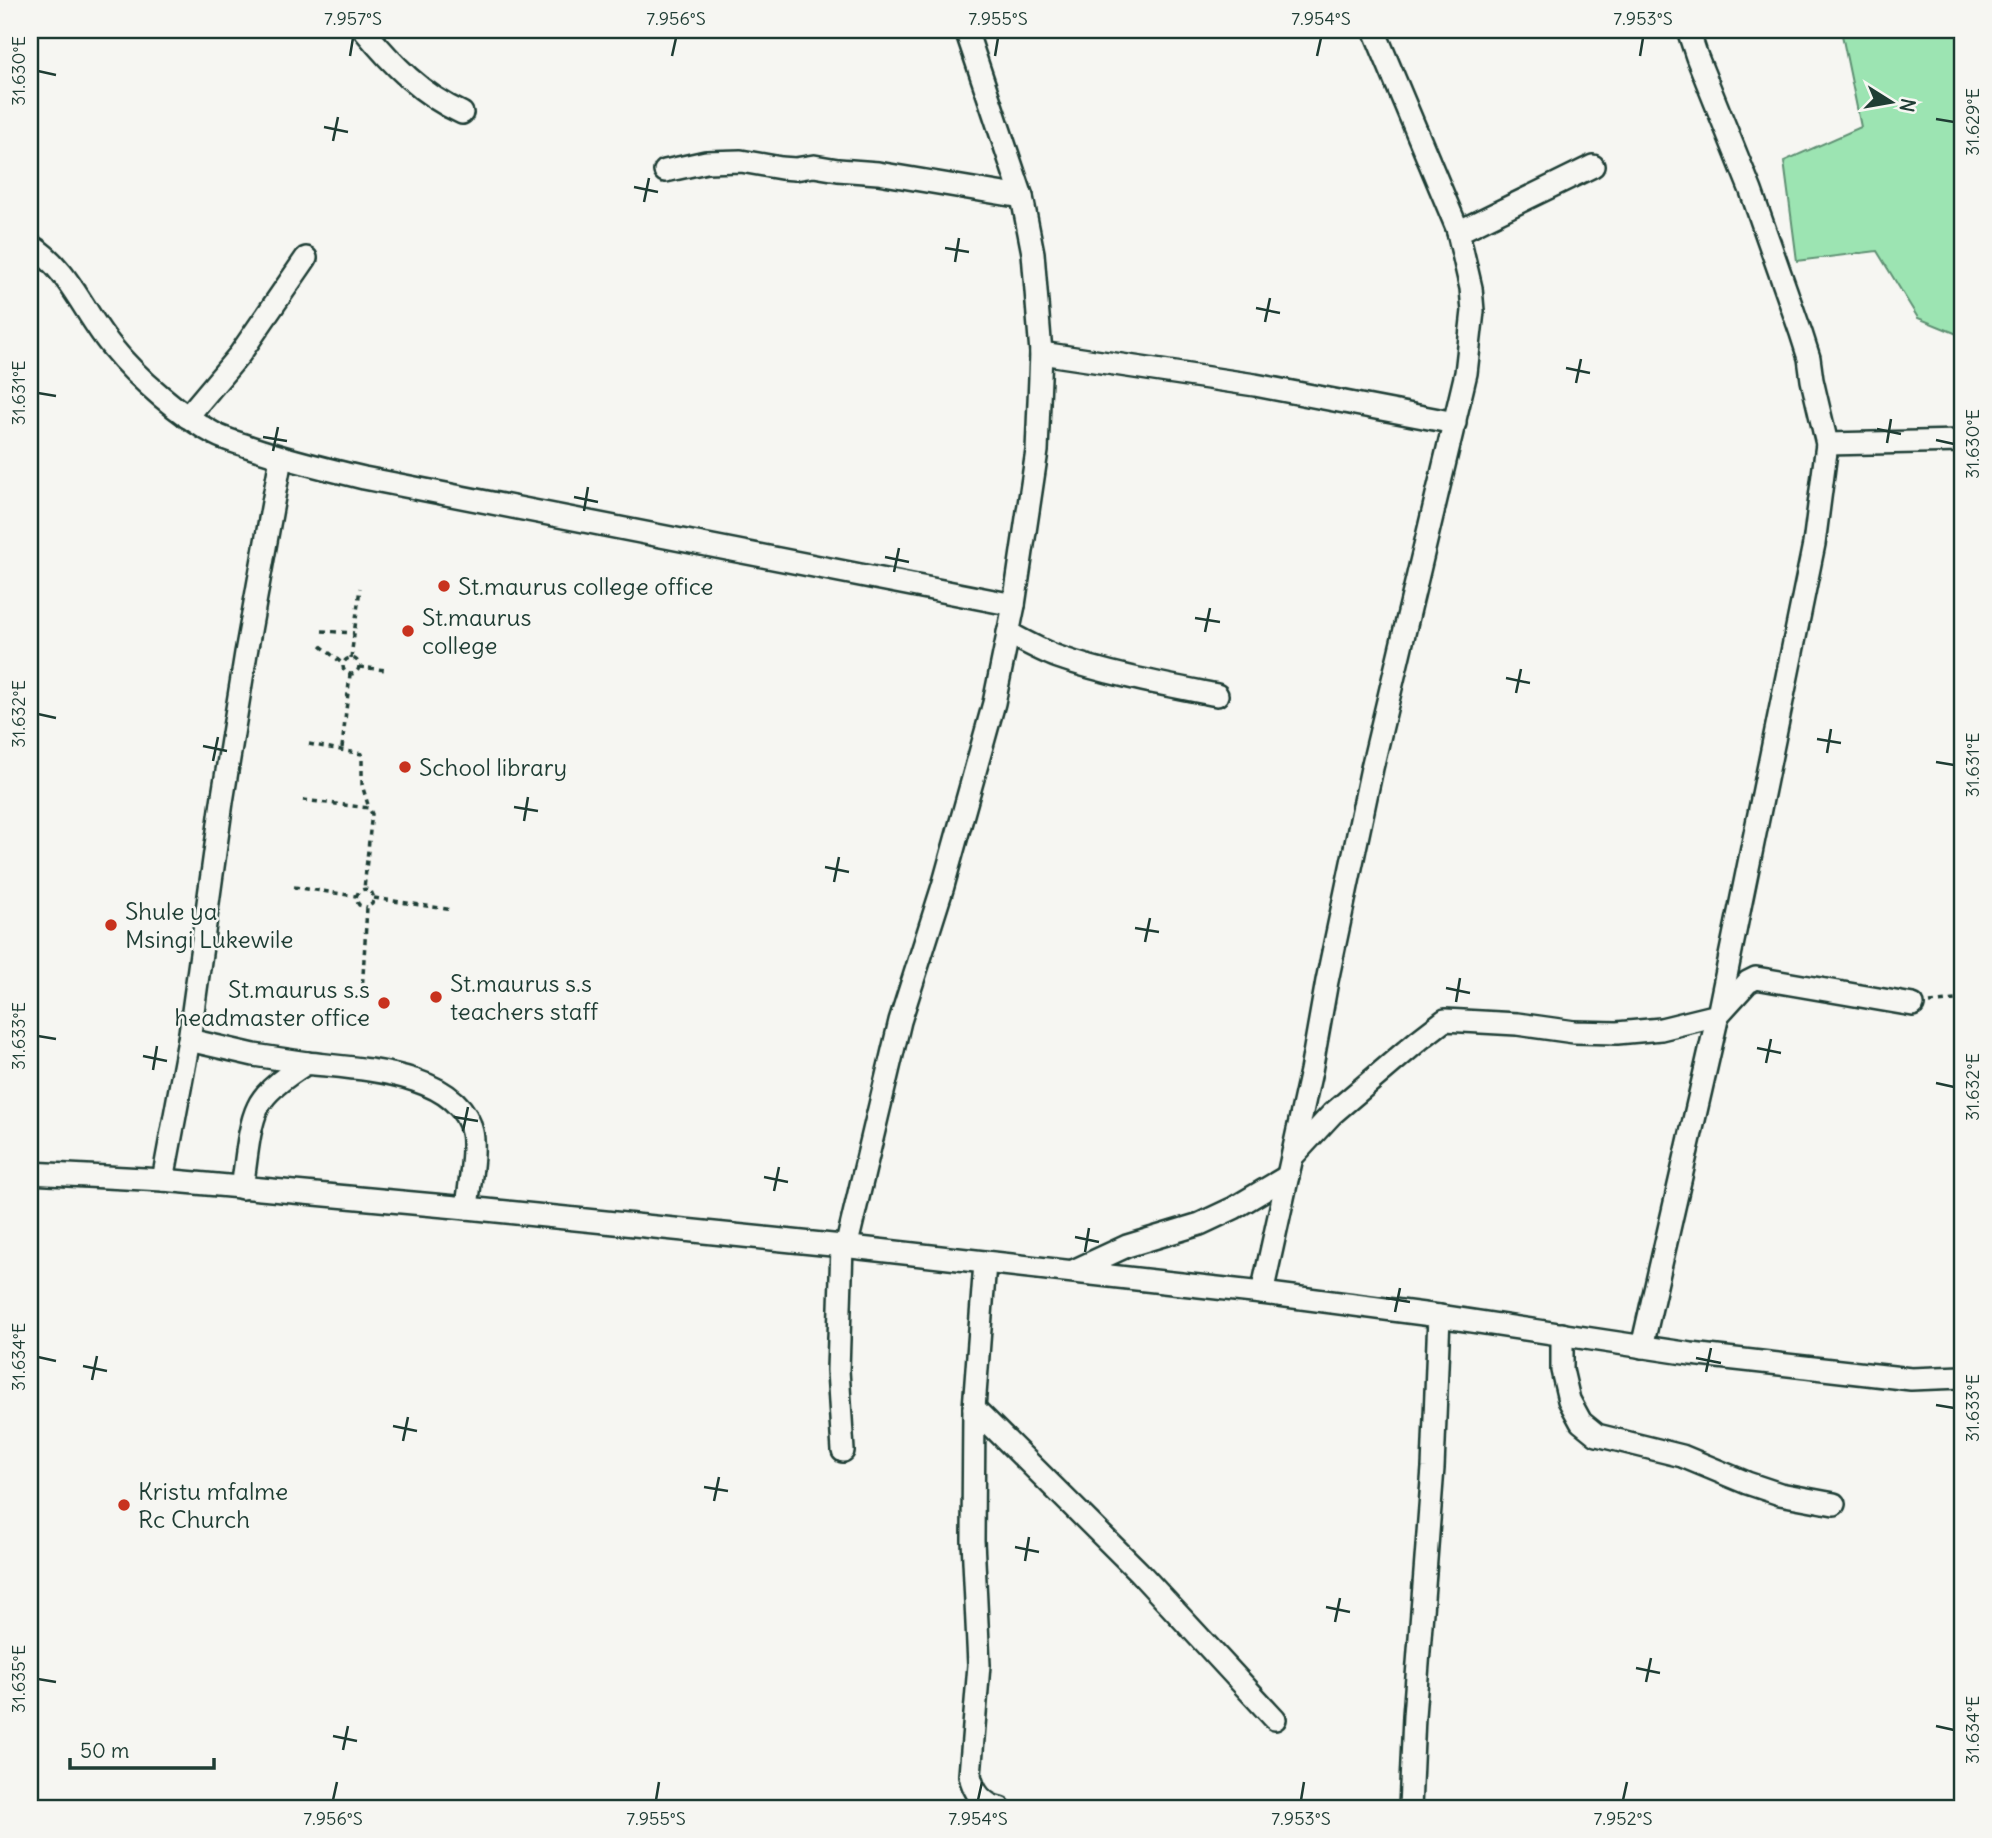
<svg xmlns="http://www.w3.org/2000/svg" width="1992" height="1838" font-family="Delius,sans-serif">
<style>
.green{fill:#9ce4b2;stroke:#5e9073;stroke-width:2}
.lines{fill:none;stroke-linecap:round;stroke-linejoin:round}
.minor-casing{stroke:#1f3d34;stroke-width:26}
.path{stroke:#1f3d34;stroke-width:3.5;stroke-dasharray:5 5;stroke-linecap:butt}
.minor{stroke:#f6f6f2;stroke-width:21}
.ticks{fill:none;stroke:#1f3d34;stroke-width:2.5}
.poi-dot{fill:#c8321e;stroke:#f6f6f2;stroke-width:2.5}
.labels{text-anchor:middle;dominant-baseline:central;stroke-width:5;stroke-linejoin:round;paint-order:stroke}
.poi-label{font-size:24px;fill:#1f3d34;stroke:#f6f6f2;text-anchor:start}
.neatline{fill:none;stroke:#1f3d34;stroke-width:2.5}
.ticks-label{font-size:18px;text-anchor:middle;fill:#1f3d34}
</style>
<rect width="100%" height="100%" fill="#f6f6f2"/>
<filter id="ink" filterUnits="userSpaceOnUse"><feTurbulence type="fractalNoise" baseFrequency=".0143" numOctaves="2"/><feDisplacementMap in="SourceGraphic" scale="14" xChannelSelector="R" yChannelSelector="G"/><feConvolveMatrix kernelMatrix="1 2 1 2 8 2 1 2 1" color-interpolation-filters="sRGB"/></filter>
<g filter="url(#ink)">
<!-- green -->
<path class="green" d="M1841,30H1962V336L1918,318L1877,251L1797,261L1784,161L1861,127Z"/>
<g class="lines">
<!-- minor casing -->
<g class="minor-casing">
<g id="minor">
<path d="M364,30C392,64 422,95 462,113"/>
<path d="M665,171L706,162L741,161L781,168L795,169L814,166L838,170L878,173L1022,197"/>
<path d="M1458,232L1593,166"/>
<path d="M30,245C69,268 84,314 113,348C137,378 181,416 215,434C226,440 239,443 250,447C288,460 326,469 364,478L1014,605"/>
<path d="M1041,353L1255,385L1455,423"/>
<path d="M187,417L240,354L306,258"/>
<path d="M1827,444L1962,441"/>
<path d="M1008,633C1024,641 1041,651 1058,657C1106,674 1166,685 1217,695"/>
<path d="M189,1040L254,1055L307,1063"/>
<path d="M1293,1156L1332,1114L1419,1040L1445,1020L1517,1024L1574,1032L1617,1033L1661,1029L1718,1015L1748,982L1756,978L1913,1005"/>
<path d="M30,1173L163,1180L467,1208L842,1246L1262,1293L1439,1316L1691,1354L1911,1379L1962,1377"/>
<path d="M163,1180L189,1040L222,802L246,653L281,458"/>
<path d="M242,1188C246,1165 248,1127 258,1107C266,1089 291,1073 307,1063C357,1069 459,1071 472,1132C476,1151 469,1187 467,1208"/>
<path d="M842,1246L838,1370L843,1451"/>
<path d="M846,1248L900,1021L943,886L994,703L1014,605L1037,451L1041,353L1033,253L1022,197L966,30"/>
<path d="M985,1263L974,1408L973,1540L979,1665L970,1775C973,1791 983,1805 1000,1808"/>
<path d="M1073,1271L1127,1246L1200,1224L1234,1208L1288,1176"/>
<path d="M1262,1293L1311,1071L1327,981L1372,768L1466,373L1473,311L1471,288L1457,228L1374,30"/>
<path d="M1562,1334V1370L1569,1400L1581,1422L1597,1435L1682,1456L1747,1483L1780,1494L1834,1504"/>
<path d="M1642,1347L1718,1015L1814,544L1827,444L1812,380L1809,358L1801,333L1751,191L1697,57L1688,30"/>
<path d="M974,1408L1139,1572L1275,1719"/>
<path d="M1410,1808L1414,1716L1433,1468L1439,1316"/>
</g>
</g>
<!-- path -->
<g class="path">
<path d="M322,631L354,633"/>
<path d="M321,646L343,664"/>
<path d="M351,658L360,588"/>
<circle cx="351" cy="666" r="8"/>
<path d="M359,667L386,670"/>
<path d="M309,744L362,754V785L369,808"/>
<path d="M342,748L350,674"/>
<path d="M303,800L369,808L372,814L371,821L364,889"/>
<path d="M294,887L356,896"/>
<path d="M374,898L453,910"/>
<path d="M362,993L367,907L372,904L374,898L371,891C361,885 352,895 359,905L367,907"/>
<path d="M1930,1003L1962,999"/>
</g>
<!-- minor -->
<use href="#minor" class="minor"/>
</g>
</g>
<!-- ticks -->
<path class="ticks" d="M350,56L353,38M672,56L676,38M995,56L998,38M1317,56L1321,38M1640,56L1643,38M38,71L56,75M1936,119L1954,122M324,127L348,132M333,141L338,117M634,187L658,192M644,202L649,178M945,248L969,252M955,262L959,238M1256,308L1280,313M1265,322L1270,298M1566,368L1590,373M1576,383L1581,359M38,393L56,396M1877,429L1901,434M263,437L287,441M1936,440L1954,444M1887,443L1891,419M273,451L278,427M574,497L598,502M584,511L588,487M885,557L909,562M894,572L899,548M1195,618L1220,622M1205,632L1210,608M1506,678L1530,683M1516,693L1521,669M38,714L56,718M1817,739L1841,743M203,746L227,751M1827,753L1831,729M213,761L218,737M1936,762L1954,765M514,807L538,811M524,821L528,797M825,867L849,872M834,882L839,857M1135,928L1159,932M1145,942L1150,918M1446,988L1470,993M1456,1002L1460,978M38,1036L56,1039M1757,1048L1781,1053M143,1056L167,1061M1766,1063L1771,1039M153,1070L157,1046M1936,1083L1954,1087M454,1117L478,1121M463,1131L468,1107M764,1177L788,1182M774,1191L779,1167M1075,1237L1099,1242M1085,1252L1089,1228M1386,1298L1410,1302M1395,1312L1400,1288M38,1357L56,1361M1696,1358L1721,1363M83,1366L107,1371M1706,1372L1711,1348M92,1380L97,1356M1936,1405L1954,1408M393,1426L417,1431M403,1441L408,1417M704,1487L728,1491M714,1501L719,1477M1015,1547L1039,1552M1025,1561L1029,1537M1326,1607L1350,1612M1335,1622L1340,1598M1636,1668L1660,1673M38,1679L56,1682M1646,1682L1651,1658M1936,1726L1954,1730M333,1736L357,1741M343,1750L348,1726M333,1800L337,1782M656,1800L659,1782M978,1800L982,1782M1301,1800L1304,1782M1623,1800L1627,1782"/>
<!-- markers -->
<g class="poi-dot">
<circle cx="444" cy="586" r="7"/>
<circle cx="408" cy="631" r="7"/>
<circle cx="405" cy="767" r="7"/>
<circle cx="111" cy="925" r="7"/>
<circle cx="436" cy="997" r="7"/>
<circle cx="384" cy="1003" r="7"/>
<circle cx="124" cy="1505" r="7"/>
</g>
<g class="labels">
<!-- poi labels -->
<g class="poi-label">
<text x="458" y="586">St.maurus college office</text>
<text x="422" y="617">St.maurus<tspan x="422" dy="28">college</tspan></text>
<text x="419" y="767">School library</text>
<text x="125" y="911">Shule ya<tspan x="125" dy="28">Msingi Lukewile</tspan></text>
<text x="450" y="983">St.maurus s.s<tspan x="450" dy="28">teachers staff</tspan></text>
<text x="370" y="989" text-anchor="end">St.maurus s.s<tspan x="370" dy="28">headmaster office</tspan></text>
<text x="138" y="1491">Kristu mfalme<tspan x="138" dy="28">Rc Church</tspan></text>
</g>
</g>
<!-- margin -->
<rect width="1992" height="1838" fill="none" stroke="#f6f6f2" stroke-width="77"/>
<!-- north arrow -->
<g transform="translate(1891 102) rotate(101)" stroke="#f6f6f2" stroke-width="5" paint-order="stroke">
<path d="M0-5L12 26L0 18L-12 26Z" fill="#1f3d34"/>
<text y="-10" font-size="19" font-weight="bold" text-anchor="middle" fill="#1f3d34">N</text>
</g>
<!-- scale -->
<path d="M70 1758v10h144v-10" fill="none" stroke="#1f3d34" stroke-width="3.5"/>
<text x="80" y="1758" font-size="21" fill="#1f3d34" stroke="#f6f6f2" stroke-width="5" paint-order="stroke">50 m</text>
<rect x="38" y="38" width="1916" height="1762" class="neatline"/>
<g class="ticks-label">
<text x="353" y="25">7.957°S</text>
<text x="676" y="25">7.956°S</text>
<text x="998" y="25">7.955°S</text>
<text x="1321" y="25">7.954°S</text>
<text x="1643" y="25">7.953°S</text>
<text transform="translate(19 71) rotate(-90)" y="6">31.630°E</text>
<text transform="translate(1973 122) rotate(-90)" y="6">31.629°E</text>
<text transform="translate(19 393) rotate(-90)" y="6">31.631°E</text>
<text transform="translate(1973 444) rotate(-90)" y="6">31.630°E</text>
<text transform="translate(19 714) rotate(-90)" y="6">31.632°E</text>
<text transform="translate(1973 765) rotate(-90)" y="6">31.631°E</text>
<text transform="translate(19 1036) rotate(-90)" y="6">31.633°E</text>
<text transform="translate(1973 1087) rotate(-90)" y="6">31.632°E</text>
<text transform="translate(19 1357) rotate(-90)" y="6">31.634°E</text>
<text transform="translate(1973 1408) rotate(-90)" y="6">31.633°E</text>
<text transform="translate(19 1679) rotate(-90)" y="6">31.635°E</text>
<text transform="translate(1973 1730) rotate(-90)" y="6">31.634°E</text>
<text x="333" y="1825">7.956°S</text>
<text x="656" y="1825">7.955°S</text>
<text x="978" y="1825">7.954°S</text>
<text x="1301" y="1825">7.953°S</text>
<text x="1623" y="1825">7.952°S</text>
</g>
</svg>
